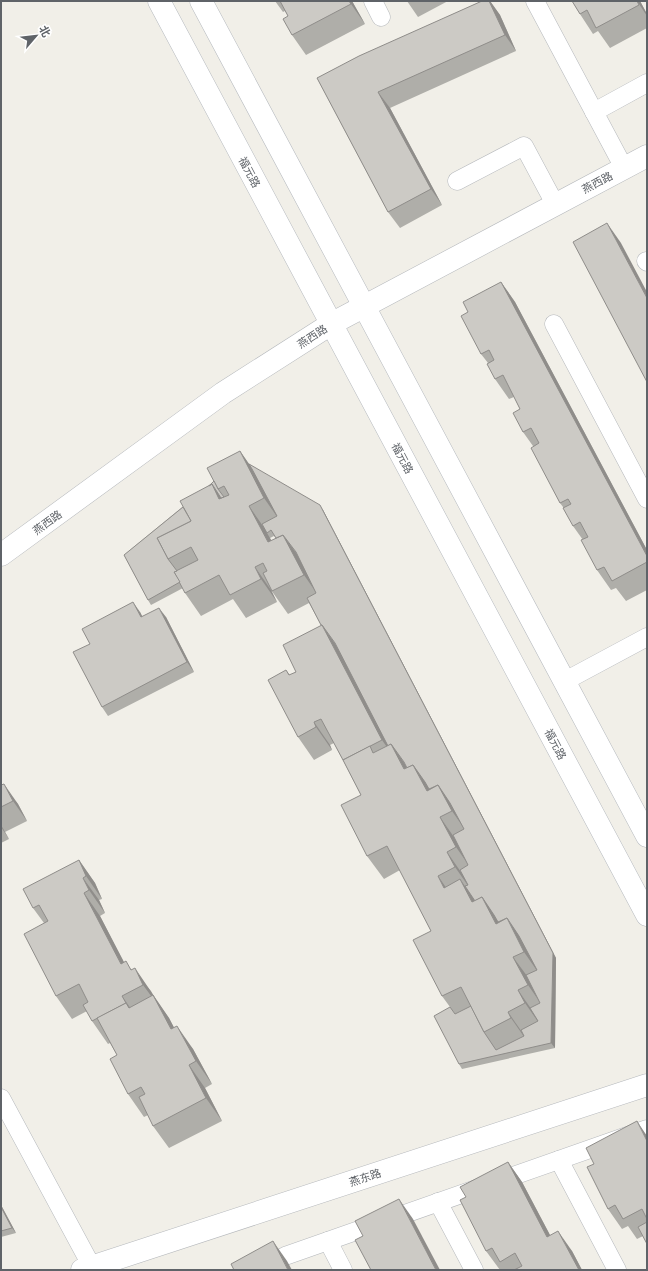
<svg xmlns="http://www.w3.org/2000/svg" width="648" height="1271" font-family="'Exo 2','Noto Sans SC',sans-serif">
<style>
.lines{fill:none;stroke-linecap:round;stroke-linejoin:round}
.service-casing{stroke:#b5b8bc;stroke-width:19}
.minor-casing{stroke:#b5b8bc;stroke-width:23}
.secondary-casing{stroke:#b6babf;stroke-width:23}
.service{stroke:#fff;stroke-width:18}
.minor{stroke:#fff;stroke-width:22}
.secondary{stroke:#fff;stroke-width:22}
.wall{fill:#afaea9;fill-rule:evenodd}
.shaded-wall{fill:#8f8d8a}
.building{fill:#cccac5;stroke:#8f8d8a}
.labels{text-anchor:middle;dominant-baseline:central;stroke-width:3.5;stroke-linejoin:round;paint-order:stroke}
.street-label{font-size:11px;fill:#5f6368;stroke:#fff}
</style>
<rect width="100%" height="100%" fill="#f1efe8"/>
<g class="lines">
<!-- service casing -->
<g class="service-casing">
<g id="service">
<path d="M373,1L381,17"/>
<path d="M535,1L624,168"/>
<path d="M594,112L647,83"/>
<path d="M457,181L524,146L555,204"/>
<path d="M646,261L647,262"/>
<path d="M554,324L647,499"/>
<path d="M565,681L647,637"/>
<path d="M1,1098L92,1267"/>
<path d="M559,1160L617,1270"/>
<path d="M438,1202L474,1270"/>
<path d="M328,1241L343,1270"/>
<path d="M285,1256L647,1129"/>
</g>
</g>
<!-- minor casing -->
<g class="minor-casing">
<g id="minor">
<path d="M1,555L223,393L331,324L647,156"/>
<path d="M82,1270L647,1085"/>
</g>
</g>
<!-- secondary casing -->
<g class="secondary-casing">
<g id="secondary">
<path d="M159,1L647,915"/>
<path d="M201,1L647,836"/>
</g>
</g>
<!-- service -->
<use href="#service" class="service"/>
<!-- minor -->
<use href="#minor" class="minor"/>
<!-- secondary -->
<use href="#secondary" class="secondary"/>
</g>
<!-- wall -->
<g class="wall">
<path d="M275,1H352L365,24L306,55L292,35L288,16L285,11L283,12Z"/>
<path d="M407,1H448L418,17Z"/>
<path d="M482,1H490L500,15L516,51L390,108L442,205L400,228L388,212L317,78Z"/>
<path d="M572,1H640L647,14V28L610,48L598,31L593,34L580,14Z"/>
<path d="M501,282L515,302L647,550V590L626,601L616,588L611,590L597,570L583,540L573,526L563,507L560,503L533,446L523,432L520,409L514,397L509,399L495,379L488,363L481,354L468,312Z"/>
<path d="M240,451L249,464L323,510L556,958L555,1048L462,1069L459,1064L450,1007L442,996L431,931L400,870L384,879L367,856L361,795L334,743L330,745L332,750L314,760L298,737L286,670L290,675L296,672L321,625L309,603L288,614L271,590L277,602L246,618L233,599L201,616L185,593L183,588L151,605L148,600L124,555L214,481ZM274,536L276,538L271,541L270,538Z"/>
<path d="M140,612L142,617H166L194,672L108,716L102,707L90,644Z"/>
<path d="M1,785L18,804L27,821L5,832L9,839L1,843Z"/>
<path d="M79,860L95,883L102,899L99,900L105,913L100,916L124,963L132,970L151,991L154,997L169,1018L174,1028L193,1049L212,1084L205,1088L222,1121L169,1148L153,1126L148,1115L144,1117L128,1094L117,1055L110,1043L108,1044L92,1021L87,1011L72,1019L56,996L44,923L33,908Z"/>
<path d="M647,1136V1244L643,1236L637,1239L628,1226L622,1229L608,1209L594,1164Z"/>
<path d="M508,1162L522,1182L550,1235L572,1251L582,1270H506L505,1269L502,1270H500L486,1251L466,1197Z"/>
<path d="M1,1205L16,1233L1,1237Z"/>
</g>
<!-- shaded-wall -->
<g class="shaded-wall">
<path d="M349,1H352L365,24L351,4Z"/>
<path d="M489,1H490L500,15L516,51L505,35Z"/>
<path d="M637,1H640L647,14V16Z"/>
<path d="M378,92L390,108L442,205L431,189Z"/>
<path d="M607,223L621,243L647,292V298Z"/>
<path d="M501,282L515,302L647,550V556Z"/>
<path d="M240,451L256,474L280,521L264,498Z"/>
<path d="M212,484L228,507L219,499Z"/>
<path d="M320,505L323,510L556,958L555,1048L551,1043L553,953Z"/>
<path d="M249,506L265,529L267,533L270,538L284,565L268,542Z"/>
<path d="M283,535L299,557L320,598L304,575Z"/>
<path d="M255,567L271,590L277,602L261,579Z"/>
<path d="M133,602L140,612L148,627L141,617Z"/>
<path d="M159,608L166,617L194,672L187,662Z"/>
<path d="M322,625L338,648L398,763L382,740Z"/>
<path d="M314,722L330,745L332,750L316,727Z"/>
<path d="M391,744L407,767L404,769Z"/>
<path d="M413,765L429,787L440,808L427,791Z"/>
<path d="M4,784L18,804L27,821L13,801Z"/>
<path d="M438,785L454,808L468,834L452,811Z"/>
<path d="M440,817L456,840L472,870L456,847Z"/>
<path d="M1,825L9,839L1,827Z"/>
<path d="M447,852L463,875L471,890L455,867Z"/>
<path d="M79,860L95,883L102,899L86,876Z"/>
<path d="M438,876L454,899L444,888Z"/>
<path d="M83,878L99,900L105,913L89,890Z"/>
<path d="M460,879L476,902H472Z"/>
<path d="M84,893L100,916L137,987L121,964Z"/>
<path d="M482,897L498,920L509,941L496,924Z"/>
<path d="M507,918L523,941L540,975L524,952Z"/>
<path d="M513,957L530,980L544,1008L528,985Z"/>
<path d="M135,968L169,1018L187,1052L171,1029L160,1008L143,985Z"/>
<path d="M518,990L534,1013L541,1026L525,1003Z"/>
<path d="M122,996L138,1019L129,1008Z"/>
<path d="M508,1012L524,1035L527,1041L511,1018Z"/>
<path d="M177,1026L193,1049L212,1084L196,1061Z"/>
<path d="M189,1065L205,1088L222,1121L206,1098Z"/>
<path d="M637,1121L647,1136V1141Z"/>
<path d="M508,1162L522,1182L561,1256L547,1237Z"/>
<path d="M399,1199L413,1219L440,1270H436Z"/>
<path d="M1,1205L16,1233L12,1228L1,1207Z"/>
<path d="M558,1231L572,1251L582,1270H579Z"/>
<path d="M273,1241L287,1261L292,1270H288Z"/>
</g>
<!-- building -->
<g class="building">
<path d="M280,1H349L351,4L292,35L283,19L288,16Z"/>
<path d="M482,1H489L505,35L378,92L431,189L388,212L317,78L359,56Z"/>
<path d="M572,1H637L639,5L596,28L587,10L580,14Z"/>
<path d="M607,223L647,298V382L573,242Z"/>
<path d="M501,282L647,556V562L612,581L604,567L597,570L581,540L588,537L580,522L573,526L563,508L571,504L568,499L560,503L531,448L539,443L531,428L523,432L513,413L520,409L503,375L495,379L487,364L494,360L489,350L481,354L461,316L468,312L463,302Z"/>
<path d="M240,451L264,498L249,506L268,542L283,535L304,575L272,591L263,573L267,571L263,563L255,567L261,579L230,595L219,575L185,593L174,572L198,560L191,547L168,559L157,538L191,521L180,501L212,484L219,499L229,495L224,486L218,489L207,468Z"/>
<path d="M249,464L320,505L553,953L551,1043L459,1064L434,1016L450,1007L455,1014L471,1006L484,1032L496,1050L524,1036L521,1030L538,1021L530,1008L540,1003L526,975L537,970L519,936L507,918L498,922L494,915L482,897L475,901L465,886L468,885L460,870L468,865L453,835L464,829L450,803L438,785L429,789L425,782L413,765L407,768L404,762L391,744L388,746L335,643L322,625H321L307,598L316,593L296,552L283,535L276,538L271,530L267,533L262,524L277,516L252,469Z"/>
<path d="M214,481L218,489L224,497L221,498L212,484L209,486Z"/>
<path d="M183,507L191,521L157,538L168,559L177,571L174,572L180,582L148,600L124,555Z"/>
<path d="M133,602L141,617L159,608L187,662L102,707L73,652L90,644L82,629Z"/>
<path d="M322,625L382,740L343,760L321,719L314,722L316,727L298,737L268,680L286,670L289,675L296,672L283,645Z"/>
<path d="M391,744L404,769L413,765L427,791L438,785L452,811L440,817L456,847L447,852L455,867L438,876L444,888L460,879L472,902L482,897L496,924L507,918L524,952L513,957L528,985L518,990L525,1003L508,1012L511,1018L484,1032L461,987L442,996L413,940L431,931L387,846L367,856L341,805L361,795L343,760L370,746L373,753Z"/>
<path d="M4,784L13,801L1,807V785Z"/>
<path d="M79,860L86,876L83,878L89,890L84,893L121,964L126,961L131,970L135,968L143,985L122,996L126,1003L92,1021L83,1005L88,1002L79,984L56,996L24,934L48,921L39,905L33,908L23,889Z"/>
<path d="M153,995L171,1029L177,1026L196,1061L189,1065L206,1098L153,1126L139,1097L145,1094L141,1087L128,1094L110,1059L117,1055L97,1018L126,1003L129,1008Z"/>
<path d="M637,1121L647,1141V1219L642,1209L623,1219L615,1205L608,1209L587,1167L594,1164L586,1148Z"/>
<path d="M508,1162L547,1237L558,1231L579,1270H514L522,1266L515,1253L500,1262L492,1248L486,1251L460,1200L466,1197L460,1187Z"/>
<path d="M399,1199L436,1270H371L355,1240L363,1236L355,1221Z"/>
<path d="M1,1207L12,1228L1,1231Z"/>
<path d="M647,1222V1244L638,1227Z"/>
<path d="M273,1241L288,1270H234L231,1264Z"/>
</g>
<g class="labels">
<!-- street labels -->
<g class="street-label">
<text transform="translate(250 172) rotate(62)">福元路</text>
<text transform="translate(597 182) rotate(-28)">燕西路</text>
<text transform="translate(312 336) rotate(-33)">燕西路</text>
<text transform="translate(403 458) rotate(62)">福元路</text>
<text transform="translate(47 522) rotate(-36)">燕西路</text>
<text transform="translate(556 744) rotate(62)">福元路</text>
<text transform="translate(365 1177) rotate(-18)">燕东路</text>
</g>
</g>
<!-- border -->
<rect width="648" height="1271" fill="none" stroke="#5f6368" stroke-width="4"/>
<!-- north arrow -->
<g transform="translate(36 36) rotate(62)" stroke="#ffffff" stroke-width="3" paint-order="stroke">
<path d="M0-3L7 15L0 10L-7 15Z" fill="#5f6368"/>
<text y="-6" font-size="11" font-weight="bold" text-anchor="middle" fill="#5f6368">北</text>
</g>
</svg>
